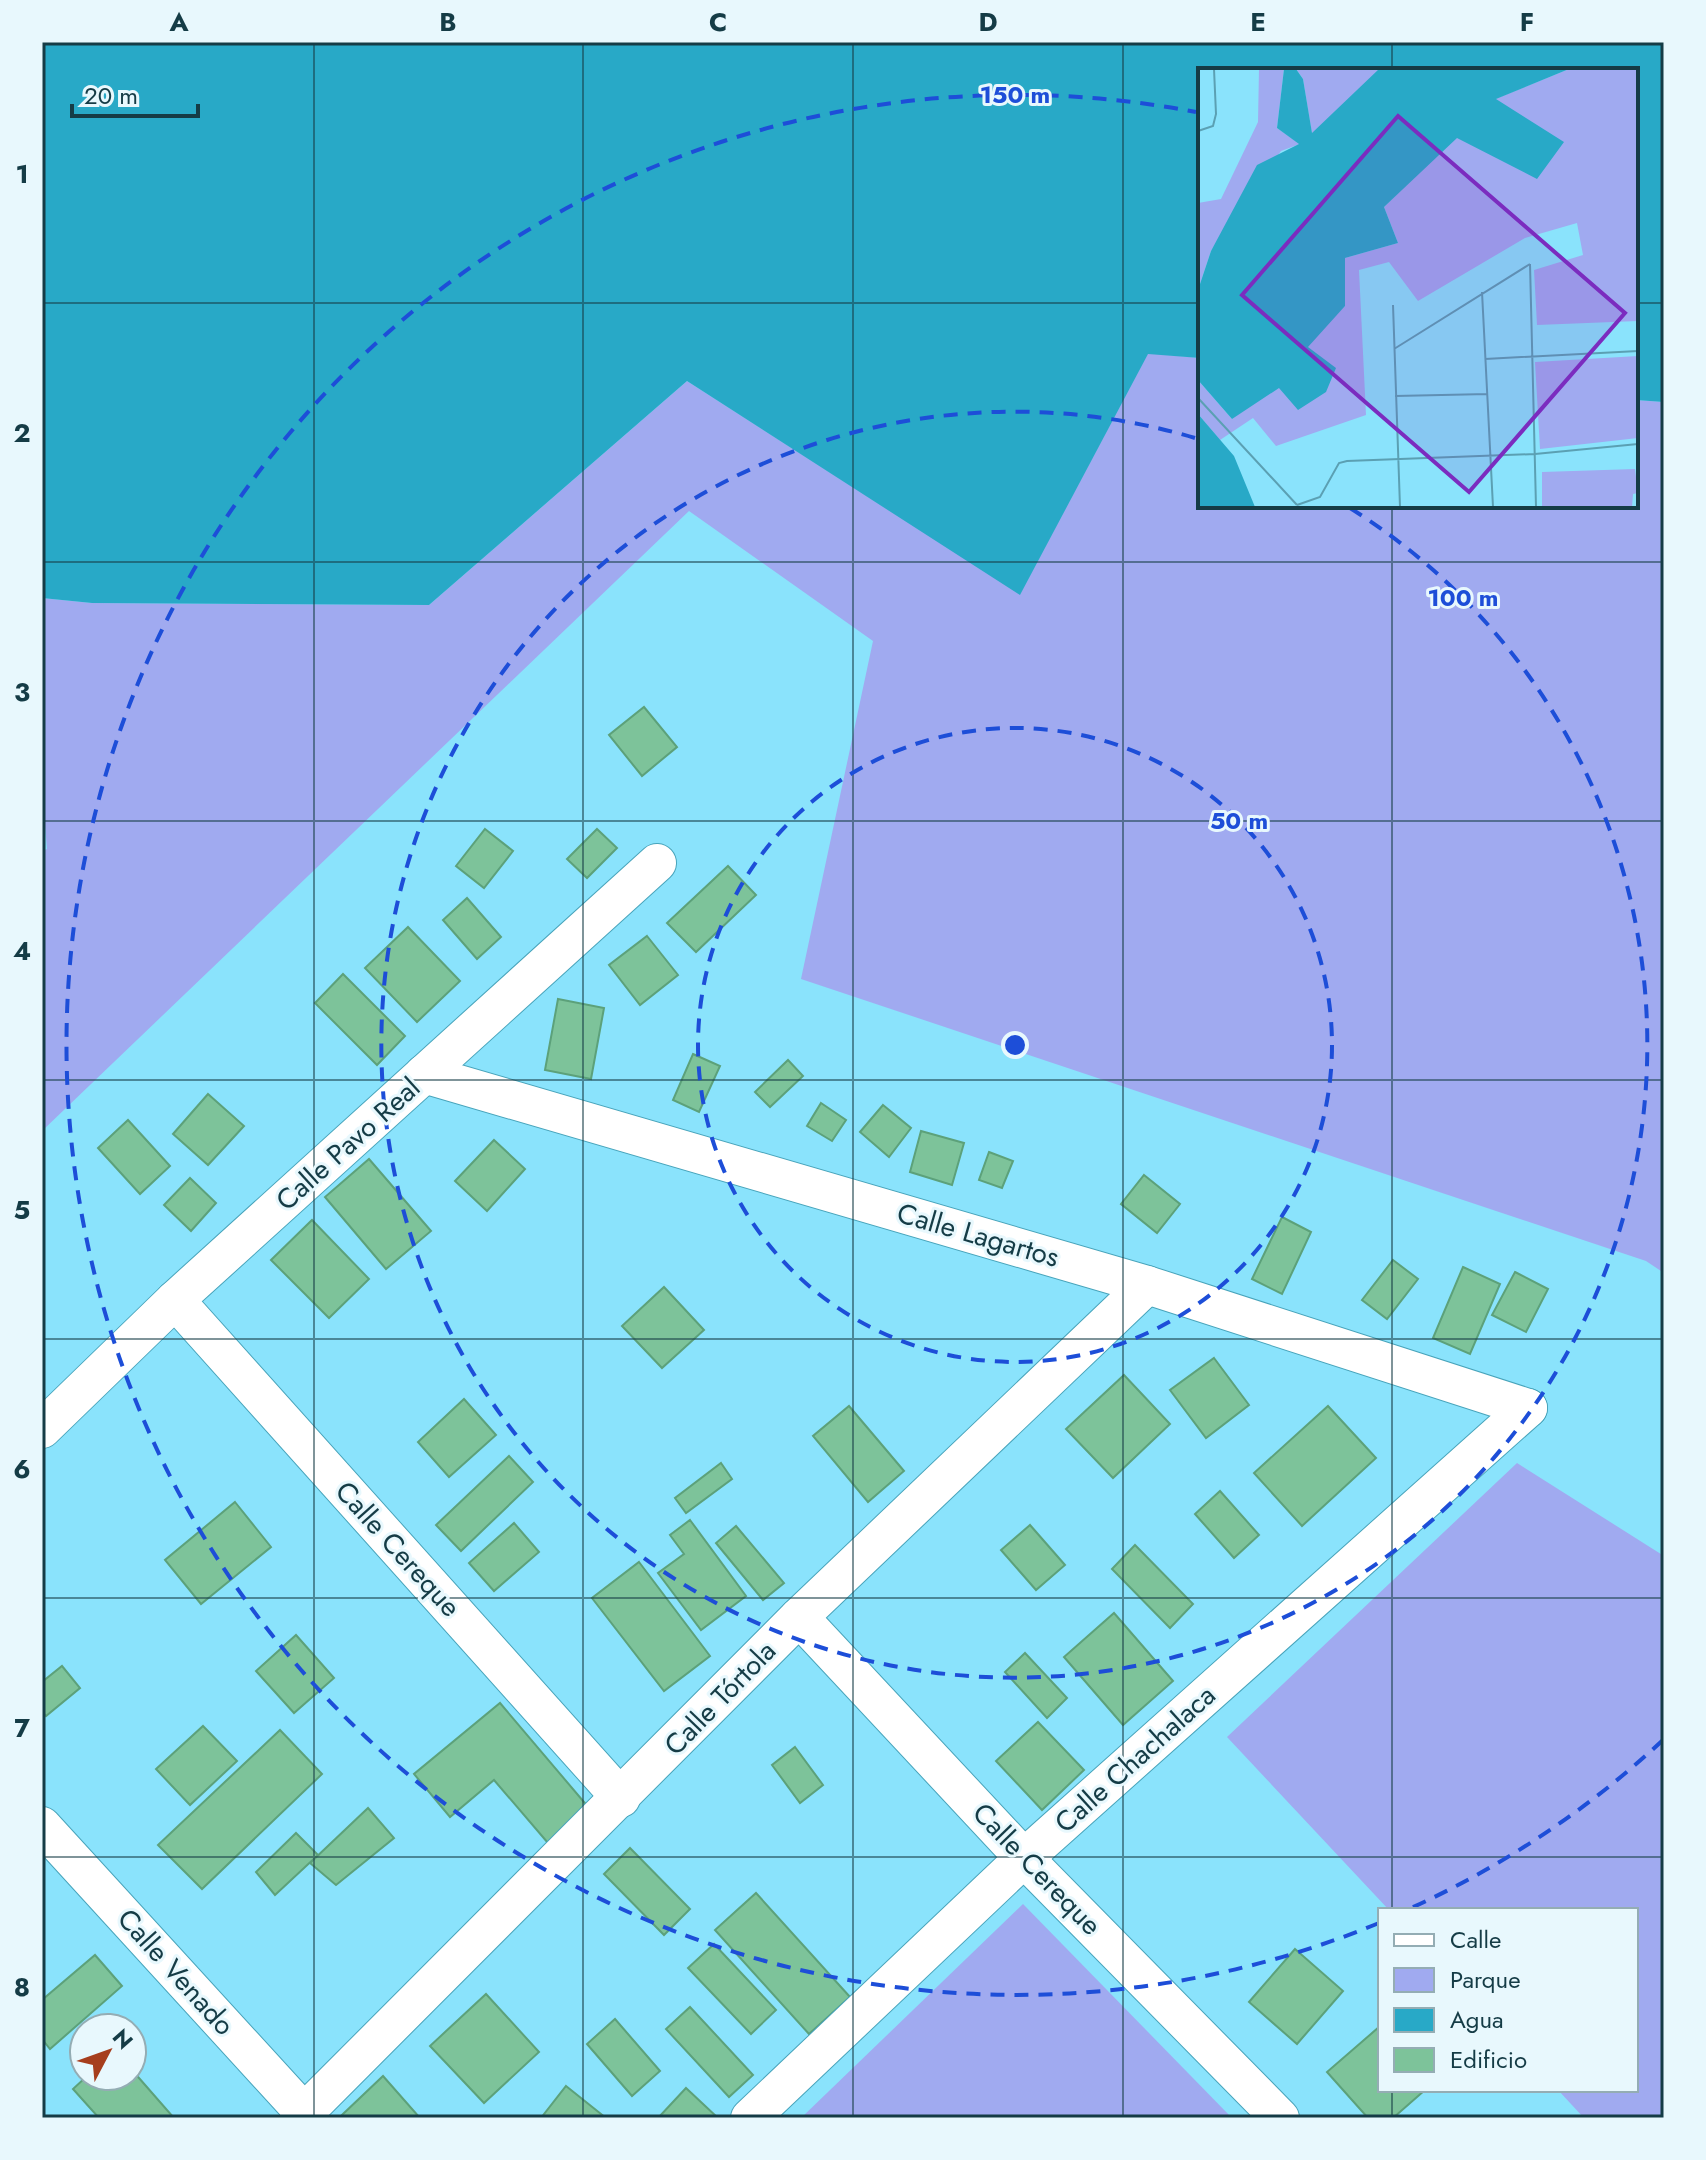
<svg xmlns="http://www.w3.org/2000/svg" width="1706" height="2160" font-family="Jost,sans-serif">
<style>
.green{fill:#a0aaf0}
.water{fill:#28a9c7}
.building{fill:#7dc39a;stroke:#5ca17a;stroke-width:2}
.lines{fill:none;stroke-linecap:round;stroke-linejoin:round}
.minor-casing{stroke:#48a4bb;stroke-width:40}
.minor{stroke:#fff;stroke-width:38}
.grid{fill:none;stroke:#153c46;stroke-width:2;stroke-opacity:0.55}
.ring{fill:none;stroke:#1d4ed8;stroke-width:4;stroke-dasharray:14 10}
.labels{text-anchor:middle;dominant-baseline:central;stroke-width:6;stroke-linejoin:round;paint-order:stroke}
.street-label{font-size:28px;fill:#153c46;stroke:#e8f8fd}
.inset-road{fill:none;stroke:#5ba0b3;stroke-width:2}
.view{fill:#7b2cbf;fill-opacity:0.15;stroke:#7b2cbf;stroke-width:4}
.inset-edge{fill:none;stroke:#153c46;stroke-width:4}
.centre{fill:#1d4ed8;stroke:#e8f8fd;stroke-width:4}
.ring-label{font-size:24px;text-anchor:middle;font-weight:bold;fill:#1d4ed8;stroke:#e8f8fd;stroke-width:6;stroke-linejoin:round;paint-order:stroke}
.neatline{fill:none;stroke:#153c46;stroke-width:3}
.grid-label{font-size:26px;text-anchor:middle;font-weight:bold;fill:#153c46}
</style>
<rect width="100%" height="100%" fill="#8ae3fc"/>
<!-- green -->
<g class="green">
<path d="M1148,353L1200,358V506H1636V400L1664,402V1273L1646,1261L801,979L873,641L689,511L42,1131V851L47,849L42,791V598L92,603L429,605L687,381L1020,594Z"/>
<path d="M1517,1463L1664,1556V2118H1584L1558,2090H1636V1910H1389L1227,1737Z"/>
<path d="M1023,1904L1232,2118H801Z"/>
</g>
<!-- water -->
<path class="water" d="M42,42H1664V402L1636,400V70H1200V358L1148,354L1020,595L687,381L429,605L92,603L42,598Z"/>
<!-- building -->
<g class="building">
<path d="M644,707L677,747L642,776L609,735Z"/>
<path d="M485,829L513,851L484,888L456,866Z"/>
<path d="M597,829L617,848L587,878L567,859Z"/>
<path d="M728,866L756,895L696,952L667,923Z"/>
<path d="M467,898L501,937L477,959L443,920Z"/>
<path d="M408,927L460,981L417,1022L365,968Z"/>
<path d="M647,936L678,975L640,1005L609,965Z"/>
<path d="M343,974L405,1036L377,1065L315,1003Z"/>
<path d="M558,999L604,1008L591,1079L545,1070Z"/>
<path d="M693,1054L720,1066L699,1112L673,1100Z"/>
<path d="M788,1060L803,1076L770,1107L755,1092Z"/>
<path d="M208,1094L244,1126L208,1165L173,1134Z"/>
<path d="M821,1103L846,1120L832,1141L807,1126Z"/>
<path d="M883,1105L911,1128L889,1157L860,1132Z"/>
<path d="M128,1120L170,1166L140,1194L98,1148Z"/>
<path d="M921,1131L964,1143L952,1185L910,1172Z"/>
<path d="M494,1140L525,1169L487,1211L455,1181Z"/>
<path d="M989,1152L1013,1161L1002,1188L979,1180Z"/>
<path d="M369,1159L431,1231L386,1269L325,1197Z"/>
<path d="M1144,1175L1180,1204L1157,1233L1121,1204Z"/>
<path d="M190,1178L216,1203L191,1231L164,1205Z"/>
<path d="M1282,1217L1311,1232L1282,1294L1252,1279Z"/>
<path d="M312,1220L369,1279L329,1318L271,1260Z"/>
<path d="M1393,1260L1418,1279L1387,1319L1362,1300Z"/>
<path d="M1463,1267L1500,1284L1470,1354L1433,1338Z"/>
<path d="M1515,1272L1548,1289L1526,1332L1492,1315Z"/>
<path d="M664,1287L704,1330L662,1368L622,1326Z"/>
<path d="M1214,1358L1249,1405L1206,1438L1170,1390Z"/>
<path d="M1124,1375L1170,1424L1113,1478L1066,1429Z"/>
<path d="M464,1399L496,1435L449,1477L418,1442Z"/>
<path d="M849,1406L904,1471L868,1502L813,1436Z"/>
<path d="M1328,1406L1376,1458L1302,1526L1254,1473Z"/>
<path d="M509,1456L533,1482L461,1551L436,1525Z"/>
<path d="M721,1463L732,1479L686,1513L675,1498Z"/>
<path d="M1220,1491L1259,1535L1234,1558L1195,1514Z"/>
<path d="M235,1502L271,1547L201,1604L165,1560Z"/>
<path d="M690,1520L746,1596L701,1630L658,1573L684,1554L670,1535Z"/>
<path d="M514,1523L539,1552L494,1591L469,1563Z"/>
<path d="M1030,1525L1065,1565L1036,1590L1001,1550Z"/>
<path d="M736,1526L784,1583L763,1600L716,1543Z"/>
<path d="M1135,1545L1193,1604L1170,1628L1112,1569Z"/>
<path d="M639,1562L710,1656L664,1691L592,1598Z"/>
<path d="M1114,1613L1173,1681L1123,1725L1064,1657Z"/>
<path d="M296,1635L334,1678L294,1713L256,1671Z"/>
<path d="M1025,1653L1067,1698L1047,1718L1005,1672Z"/>
<path d="M62,1666L80,1688L46,1716L42,1711V1682Z"/>
<path d="M500,1703L589,1808L548,1843L494,1780L450,1817L414,1774Z"/>
<path d="M1038,1722L1084,1770L1042,1810L996,1761Z"/>
<path d="M203,1726L237,1761L190,1805L156,1769Z"/>
<path d="M280,1730L322,1774L202,1889L158,1845Z"/>
<path d="M795,1747L823,1785L800,1803L772,1765Z"/>
<path d="M368,1808L394,1838L336,1885L310,1863Z"/>
<path d="M296,1833L318,1855L275,1895L256,1872Z"/>
<path d="M630,1848L690,1909L664,1935L604,1874Z"/>
<path d="M756,1893L850,1997L809,2034L715,1930Z"/>
<path d="M714,1944L776,2010L751,2034L688,1968Z"/>
<path d="M1295,1949L1343,1991L1297,2044L1249,2002Z"/>
<path d="M95,1955L122,1986L50,2049L42,2039V2000Z"/>
<path d="M486,1994L539,2052L484,2103L430,2046Z"/>
<path d="M690,2007L753,2075L729,2097L666,2029Z"/>
<path d="M615,2019L660,2071L632,2096L587,2044Z"/>
<path d="M1379,2027L1380,2090H1425L1393,2118H1368L1327,2072Z"/>
<path d="M132,2070L174,2118H99L73,2089L87,2076H132Z"/>
<path d="M383,2076L420,2118H344L342,2115Z"/>
<path d="M566,2086L606,2118H541Z"/>
<path d="M686,2088L718,2118H658Z"/>
</g>
<g class="lines">
<!-- minor casing -->
<g class="minor-casing">
<g id="minor">
<path d="M424,1074L1147,1285L1528,1408"/>
<path d="M175,1300L621,1798"/>
<path d="M42,1429L175,1300L657,863"/>
<path d="M799,1617L1024,1858L1280,2118"/>
<path d="M42,1826L309,2118"/>
<path d="M299,2118L799,1617L1147,1285"/>
<path d="M750,2118L1024,1858L1528,1408"/>
</g>
</g>
<!-- minor -->
<use href="#minor" class="minor"/>
</g>
<!-- grid -->
<path class="grid" d="M314,42V2118M583,42V2118M853,42V2118M1123,42V2118M1392,42V70M42,303H1200M1636,303H1664M1392,506V1910M42,562H1664M42,821H1664M42,1080H1664M42,1339H1664M42,1598H1664M42,1857H1664M1392,2090V2118"/>
<!-- distance rings -->
<g class="ring">
<circle cx="1015" cy="1045" r="317"/>
<path d="M1350 508A633 633 0 1 1 1195 438"/>
<path d="M1663 1740A950 950 0 0 1 1409 1909M1379 1923A950 950 0 1 1 1196 112"/>
</g>
<g class="labels">
<!-- street labels -->
<g class="street-label">
<text transform="translate(348 1144) rotate(-42)">Calle Pavo Real</text>
<text transform="translate(978 1235) rotate(16)">Calle Lagartos</text>
<text transform="translate(398 1549) rotate(48)">Calle Cereque</text>
<text transform="translate(720 1698) rotate(-46)">Calle Tórtola</text>
<text transform="translate(1135 1759) rotate(-42)">Calle Chachalaca</text>
<text transform="translate(1037 1869) rotate(46)">Calle Cereque</text>
<text transform="translate(176 1972) rotate(48)">Calle Venado</text>
</g>
</g>
<!-- overview -->
<g transform="translate(1198 68)">
<rect width="440" height="440" fill="#8ae3fc"/>
<path d="M61,1H86L79,60L102,76L83,83L13,183L0,222V135L23,131L60,54ZM98,1H181V5L114,66L105,11ZM371,1H440V253L339,257L336,202L385,187L379,155L327,170L220,233L191,194L161,202L168,347L78,378L55,350L22,372L0,346V312L34,351L147,238V190L200,175L186,139L297,31ZM440,288V370L342,381L337,294ZM437,401L440,425L435,426L434,439H344V404Z" fill="#a0aaf0"/>
<path d="M86,1H98L105,11L114,65L181,1H371L298,31L366,74L339,111L259,70L186,139L200,175L147,190V238L110,279L138,300L128,324L100,342L81,320L34,351L0,312V222L13,183L59,97L101,76L79,60ZM0,346L36,388L57,439H0Z" fill="#28a9c7"/>
<path class="inset-road" d="M0,63L15,58L18,46L16,1M332,196L338,439M284,224L295,439M195,237L202,439M196,281L332,196M287,291L440,283M197,328L290,326M0,330L99,437M99,437L122,429L141,395L149,393L337,386L440,376"/>
<path class="view" d="M200,48L427,245L271,424L44,227Z"/>
<rect width="440" height="440" class="inset-edge"/>
</g>
<circle cx="1015" cy="1045" r="12" class="centre"/>
<g class="ring-label">
<text x="1015" y="103">150 m</text>
<text x="1463" y="606">100 m</text>
<text x="1239" y="829">50 m</text>
</g>
<!-- border -->
<rect width="1706" height="2160" fill="none" stroke="#e8f8fd" stroke-width="88"/>
<!-- legend -->
<rect x="1378" y="1908" width="260" height="184" fill="#e8f8fd" stroke="#94adb4" stroke-width="2"/>
<rect x="1394" y="1934" width="40" height="12" fill="#ffffff" stroke="#94adb4" stroke-width="2"/>
<text x="1450" y="1948" font-size="24" fill="#153c46">Calle</text>
<rect x="1394" y="1968" width="40" height="24" fill="#a0aaf0" stroke="#94adb4" stroke-width="2"/>
<text x="1450" y="1988" font-size="24" fill="#153c46">Parque</text>
<rect x="1394" y="2008" width="40" height="24" fill="#28a9c7" stroke="#94adb4" stroke-width="2"/>
<text x="1450" y="2028" font-size="24" fill="#153c46">Agua</text>
<rect x="1394" y="2048" width="40" height="24" fill="#7dc39a" stroke="#94adb4" stroke-width="2"/>
<text x="1450" y="2068" font-size="24" fill="#153c46">Edificio</text>
<!-- north arrow -->
<g transform="translate(108 2052) rotate(49)"><circle r="38" fill="#e8f8fd" stroke="#94adb4" stroke-width="2"/>
<path d="M0-6L14 30L0 20L-14 30Z" fill="#a63e1d"/>
<text y="-12" font-size="22" font-weight="bold" text-anchor="middle" fill="#153c46">N</text>
</g>
<!-- scale -->
<path d="M72 104v12h126v-12" fill="none" stroke="#153c46" stroke-width="4"/>
<text x="84" y="104" font-size="24" fill="#153c46" stroke="#e8f8fd" stroke-width="6" paint-order="stroke">20 m</text>
<rect x="44" y="44" width="1618" height="2072" class="neatline"/>
<g class="grid-label">
<text x="179" y="31">A</text>
<text x="448" y="31">B</text>
<text x="718" y="31">C</text>
<text x="988" y="31">D</text>
<text x="1258" y="31">E</text>
<text x="1527" y="31">F</text>
<text x="22" y="183">1</text>
<text x="22" y="442">2</text>
<text x="22" y="701">3</text>
<text x="22" y="960">4</text>
<text x="22" y="1219">5</text>
<text x="22" y="1478">6</text>
<text x="22" y="1737">7</text>
<text x="22" y="1996">8</text>
</g>
</svg>
